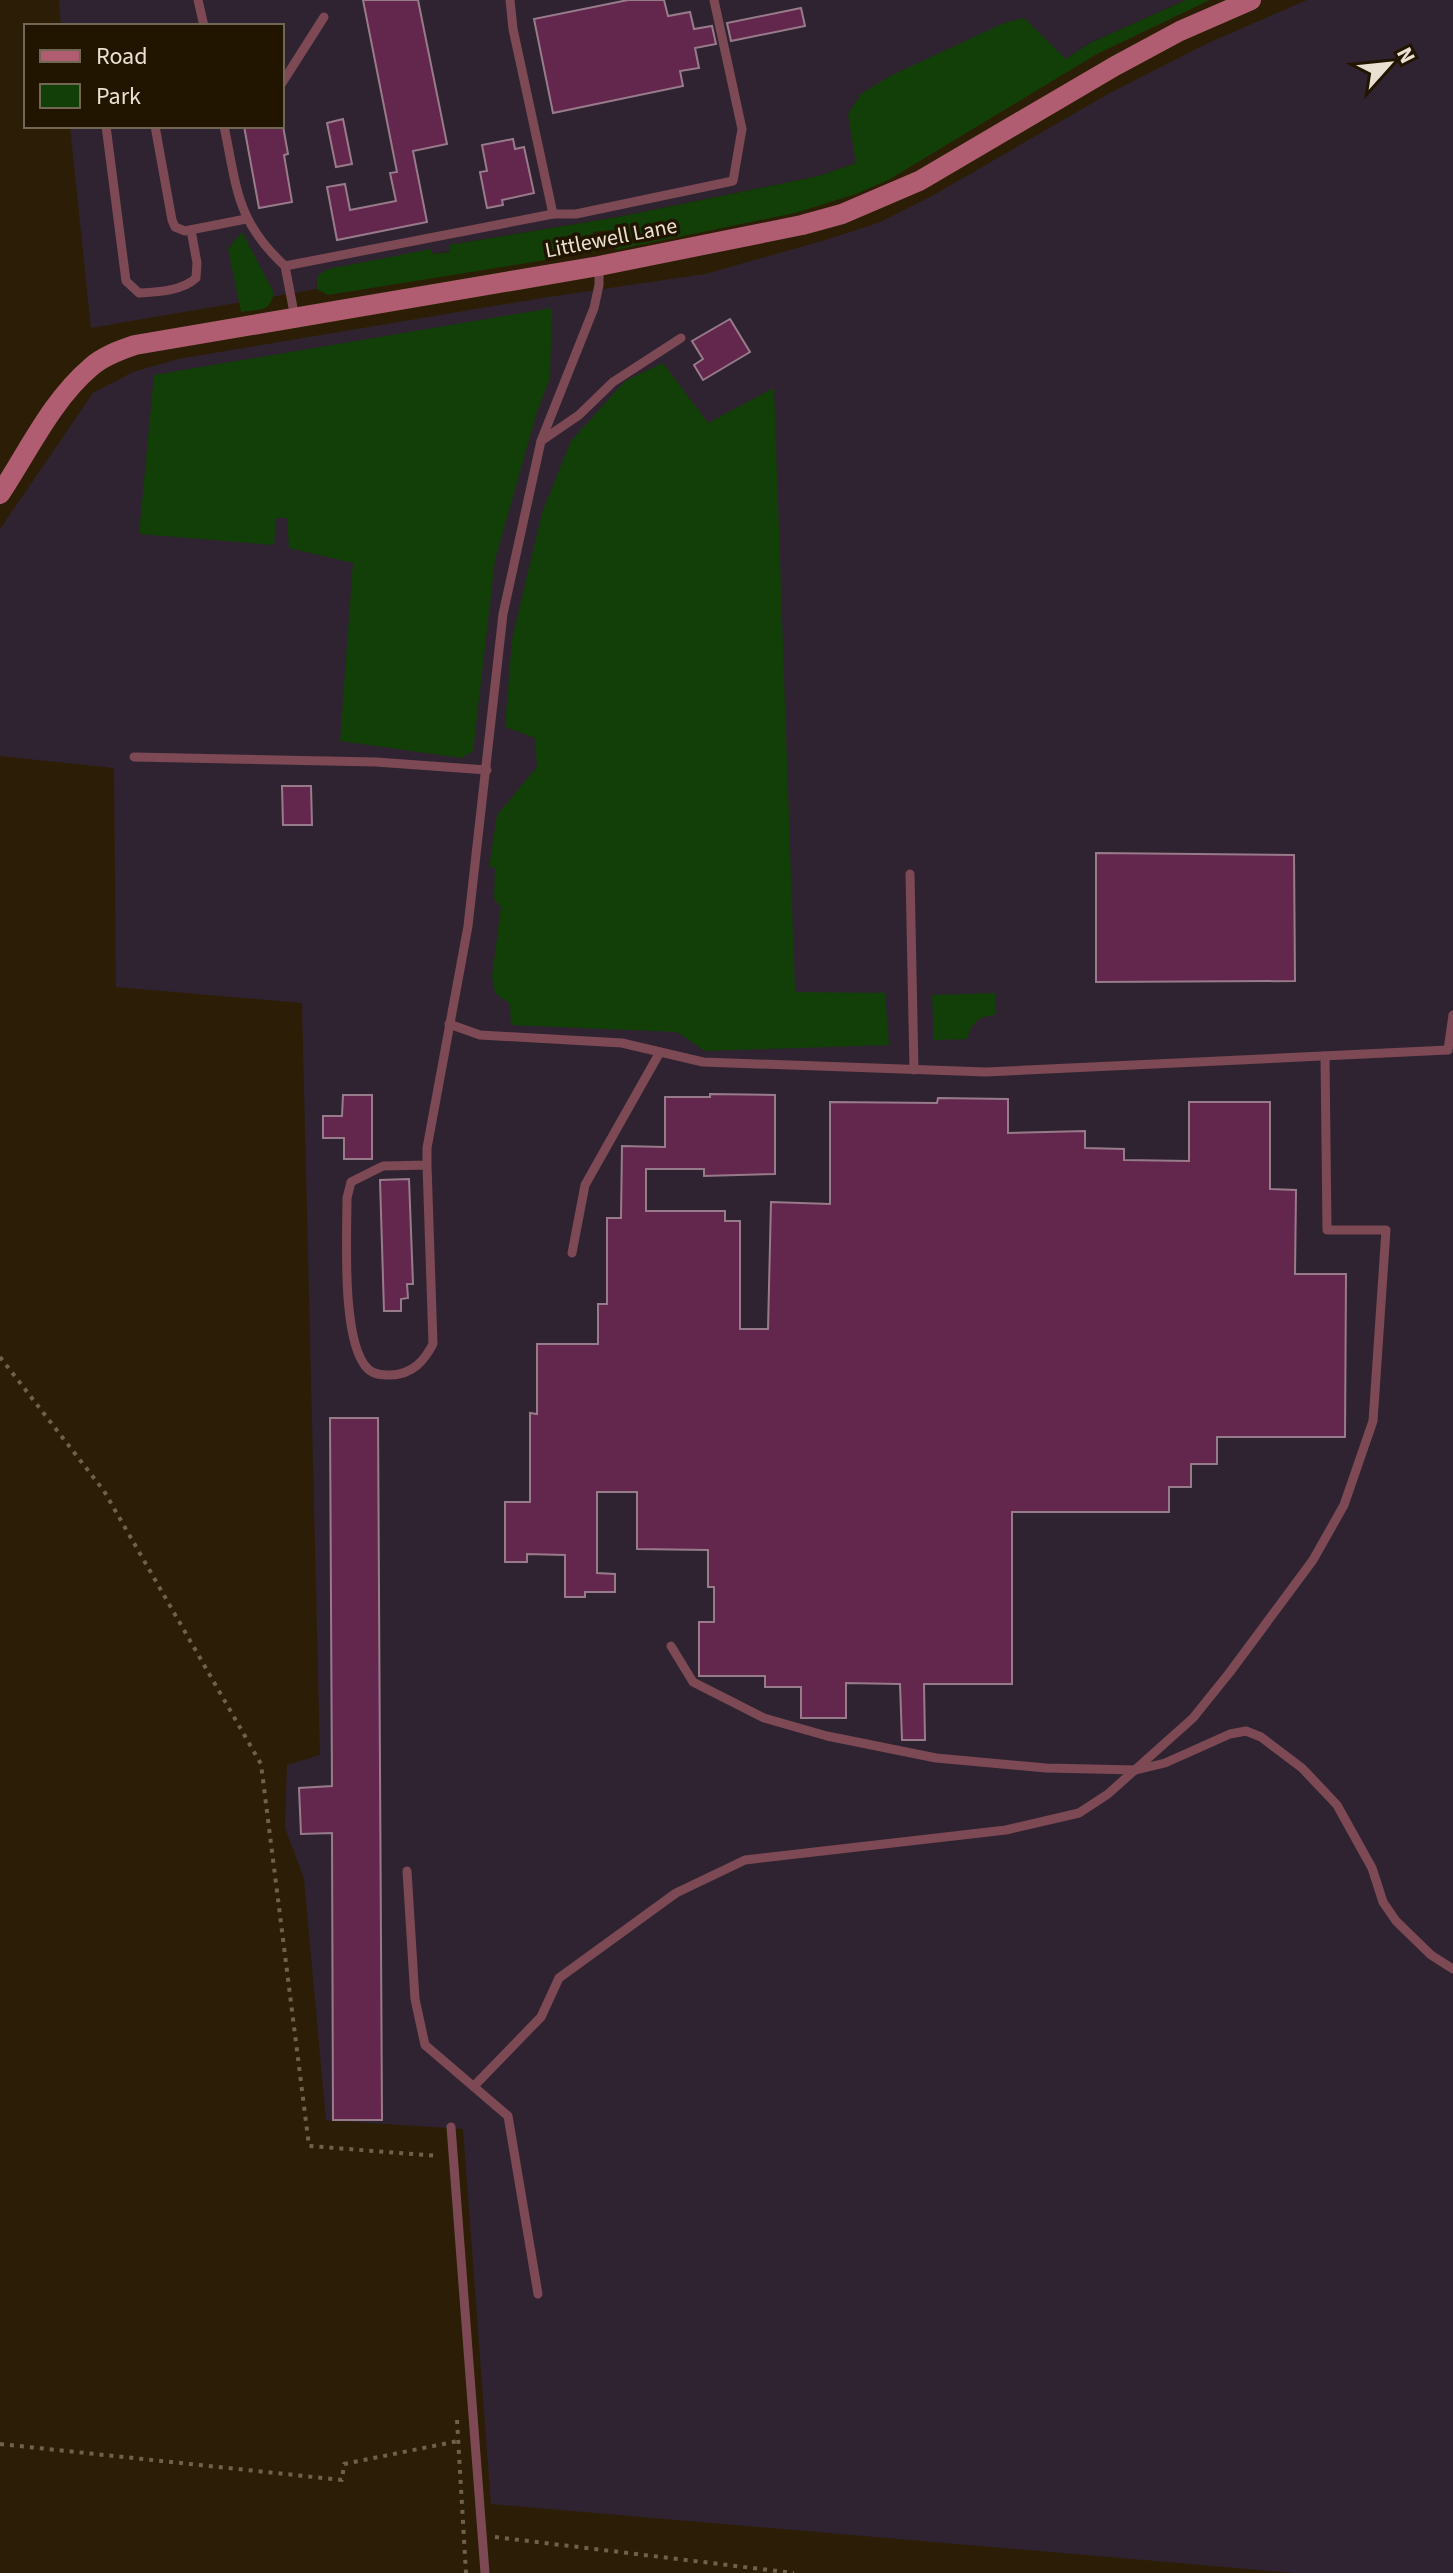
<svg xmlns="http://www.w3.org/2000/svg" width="1453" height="2573" font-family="'Source Sans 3',sans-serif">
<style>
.industrial{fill:#302331}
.green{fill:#123e08}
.building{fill:#63264d;stroke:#987b8b;stroke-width:2}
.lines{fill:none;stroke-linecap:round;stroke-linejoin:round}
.path{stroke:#6e614d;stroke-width:4;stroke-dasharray:4 6;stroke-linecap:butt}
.lane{stroke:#7d4954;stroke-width:9}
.secondary{stroke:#b05d71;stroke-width:20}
.labels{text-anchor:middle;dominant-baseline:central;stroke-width:7;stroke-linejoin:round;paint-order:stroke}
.street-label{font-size:22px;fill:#e9e0d2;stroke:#221500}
</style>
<rect width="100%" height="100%" fill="#2c1e06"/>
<!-- industrial -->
<g class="industrial">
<path d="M59,0H1186L1090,43L1066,59L856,163L819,176L618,217L450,245L451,251L432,254L431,249L316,281L317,289L91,328L70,126H282V26H61Z"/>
<path d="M1307,0H1453V2573H1295L491,2504L463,2129L326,2120L304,1878L285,1828L287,1765L320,1755L302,1003L116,987L114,768L0,756V529L93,393L133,372L178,359L542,298L705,274L822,241L878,223L932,196L1108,94L1208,43Z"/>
</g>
<!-- green -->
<g class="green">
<path d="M1186,0H1210L1097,54L890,179L856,194L795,213L615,250L612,230L593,232L595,252L328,295L317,289V276L328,269L431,249L433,254L450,252L449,245L618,217L819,176L856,163L848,114L861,94L890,76L1004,23L1024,18L1066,59L1090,43Z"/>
<path d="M242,232L274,293C269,313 260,309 241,312L228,249Z"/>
<path d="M552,308L550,378L537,412L495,560L473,751L462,758L340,741L353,563L289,548L287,518H276L274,545L139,534L154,375Z"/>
<path d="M663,363L708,423L774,388L795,992L885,993L889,1045L705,1051L677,1032L511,1025L510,1004L495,993L492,976L501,907L494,899L495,868L489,867L497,815L537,767L535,738L505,727L512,639L542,513L571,441L625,381Z"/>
<path d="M995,993L996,1015C978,1016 972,1022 967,1039L934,1040L932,995Z"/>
</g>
<!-- building -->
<g class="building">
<path d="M363,0H418L447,144L413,151L427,222L337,240L327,187L345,184L350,210L396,201L390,173L397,172Z"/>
<path d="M628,0H664L668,16L690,12L694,29L712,26L716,44L695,48L699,68L680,71L683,86L553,113L534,19Z"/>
<path d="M801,8L805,26L731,41L727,23Z"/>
<path d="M343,119L352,164L336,167L327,123Z"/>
<path d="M244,126H283L288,154L284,155L292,202L259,208Z"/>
<path d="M513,139L515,149L524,147L534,193L502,200L503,205L487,208L480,172L487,171L482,145Z"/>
<path d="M730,319L750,352L703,380L694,365L703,359L692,341Z"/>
<path d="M282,786H311L312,825H283Z"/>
<path d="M1096,853L1294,855L1295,981L1096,982Z"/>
<path d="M710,1094L775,1095V1174L704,1176V1169H646V1211H725V1221H740V1329H768L771,1202L830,1204V1102L937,1103L938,1098L1008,1099V1133L1085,1131V1148L1124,1149V1160L1189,1161V1102H1270V1189L1296,1190L1295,1274H1346L1345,1437H1217V1464H1191V1487H1169V1512H1012V1684H924L925,1740H902L900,1684L846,1683V1718H801V1687H765V1676H699V1622H714V1587H708V1550L637,1549V1492H597V1573L615,1574V1592H585V1597H565V1555L527,1554V1562H505V1502H530V1413L537,1414V1344H598V1304H607V1218H621L622,1146L665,1147V1097H710Z"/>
<path d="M343,1095H372V1159H344V1138H323V1116H342Z"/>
<path d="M409,1179L413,1284H407L408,1298L401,1299V1311H384L380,1180Z"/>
<path d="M330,1418H378L382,2120H333L332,1833L301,1834L299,1788L332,1786Z"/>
</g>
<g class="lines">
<!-- path -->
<g class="path">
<path d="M0,1357L104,1491L261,1764L309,2146L439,2156"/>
<path d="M457,2420L466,2573"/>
<path d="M0,2444L342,2480L344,2464L458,2441"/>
<path d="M495,2537L794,2573"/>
</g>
<!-- lane -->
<g class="lane">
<path d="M198,0L204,26"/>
<path d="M282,83L324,17"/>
<path d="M106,126L126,281L139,293C158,292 182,291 196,278L197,263L191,230"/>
<path d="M155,126L172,220L175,227L185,231L246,219"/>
<path d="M224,126C237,188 236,221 285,266"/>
<path d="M553,214H576L733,181L742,129L714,0"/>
<path d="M295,318L285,266L553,214L513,29L510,0"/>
<path d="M541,441L579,415L613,382L681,338"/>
<path d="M134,757L376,762L487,770"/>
<path d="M910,874L914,1070"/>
<path d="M449,1024L480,1035L622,1043L703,1062L986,1072L1448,1050L1453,1015"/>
<path d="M427,1165L383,1166L351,1182L347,1198C347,1235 341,1343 368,1369C374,1375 383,1375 391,1375C413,1374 424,1361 433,1344L427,1165V1148L468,926L503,614L541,441L594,308L599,285V266"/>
<path d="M572,1253L585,1185L660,1052"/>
<path d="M671,1646L693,1682L764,1718L827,1736L936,1758L1046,1768L1136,1770L1165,1763L1230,1734L1246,1731L1261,1737L1302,1768L1337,1805L1372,1868L1383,1902L1396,1921L1431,1955L1453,1969"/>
<path d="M407,1871L415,1999L425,2045L508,2116L538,2294"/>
<path d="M475,2085L541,2017L559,1978L676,1893L745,1860L1006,1830L1079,1813L1108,1794L1193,1718L1230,1672L1313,1560L1344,1505L1373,1421L1386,1230H1327L1325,1056"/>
<path d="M451,2127L485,2573"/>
</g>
<!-- secondary -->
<path class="secondary" d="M0,494C28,452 51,401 91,367C103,356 120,350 135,345L599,266L802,225L842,214L919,181L1115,66L1180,31L1251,0"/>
</g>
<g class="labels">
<!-- street labels -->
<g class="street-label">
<text transform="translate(611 238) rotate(-11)">Littlewell Lane</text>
</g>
</g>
<!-- legend -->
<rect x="24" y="24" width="260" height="104" fill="#221500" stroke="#726654" stroke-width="2"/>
<rect x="40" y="50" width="40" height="12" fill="#b05d71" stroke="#726654" stroke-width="2"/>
<text x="96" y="64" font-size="24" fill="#e9e0d2">Road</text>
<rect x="40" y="84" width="40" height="24" fill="#123e08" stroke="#726654" stroke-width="2"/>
<text x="96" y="104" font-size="24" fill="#e9e0d2">Park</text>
<!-- north arrow -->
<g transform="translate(1389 64) rotate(63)" stroke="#221500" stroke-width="6" paint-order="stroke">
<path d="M0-6L14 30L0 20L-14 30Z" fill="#e9e0d2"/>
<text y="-12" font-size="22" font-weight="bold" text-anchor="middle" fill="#e9e0d2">N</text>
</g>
</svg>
